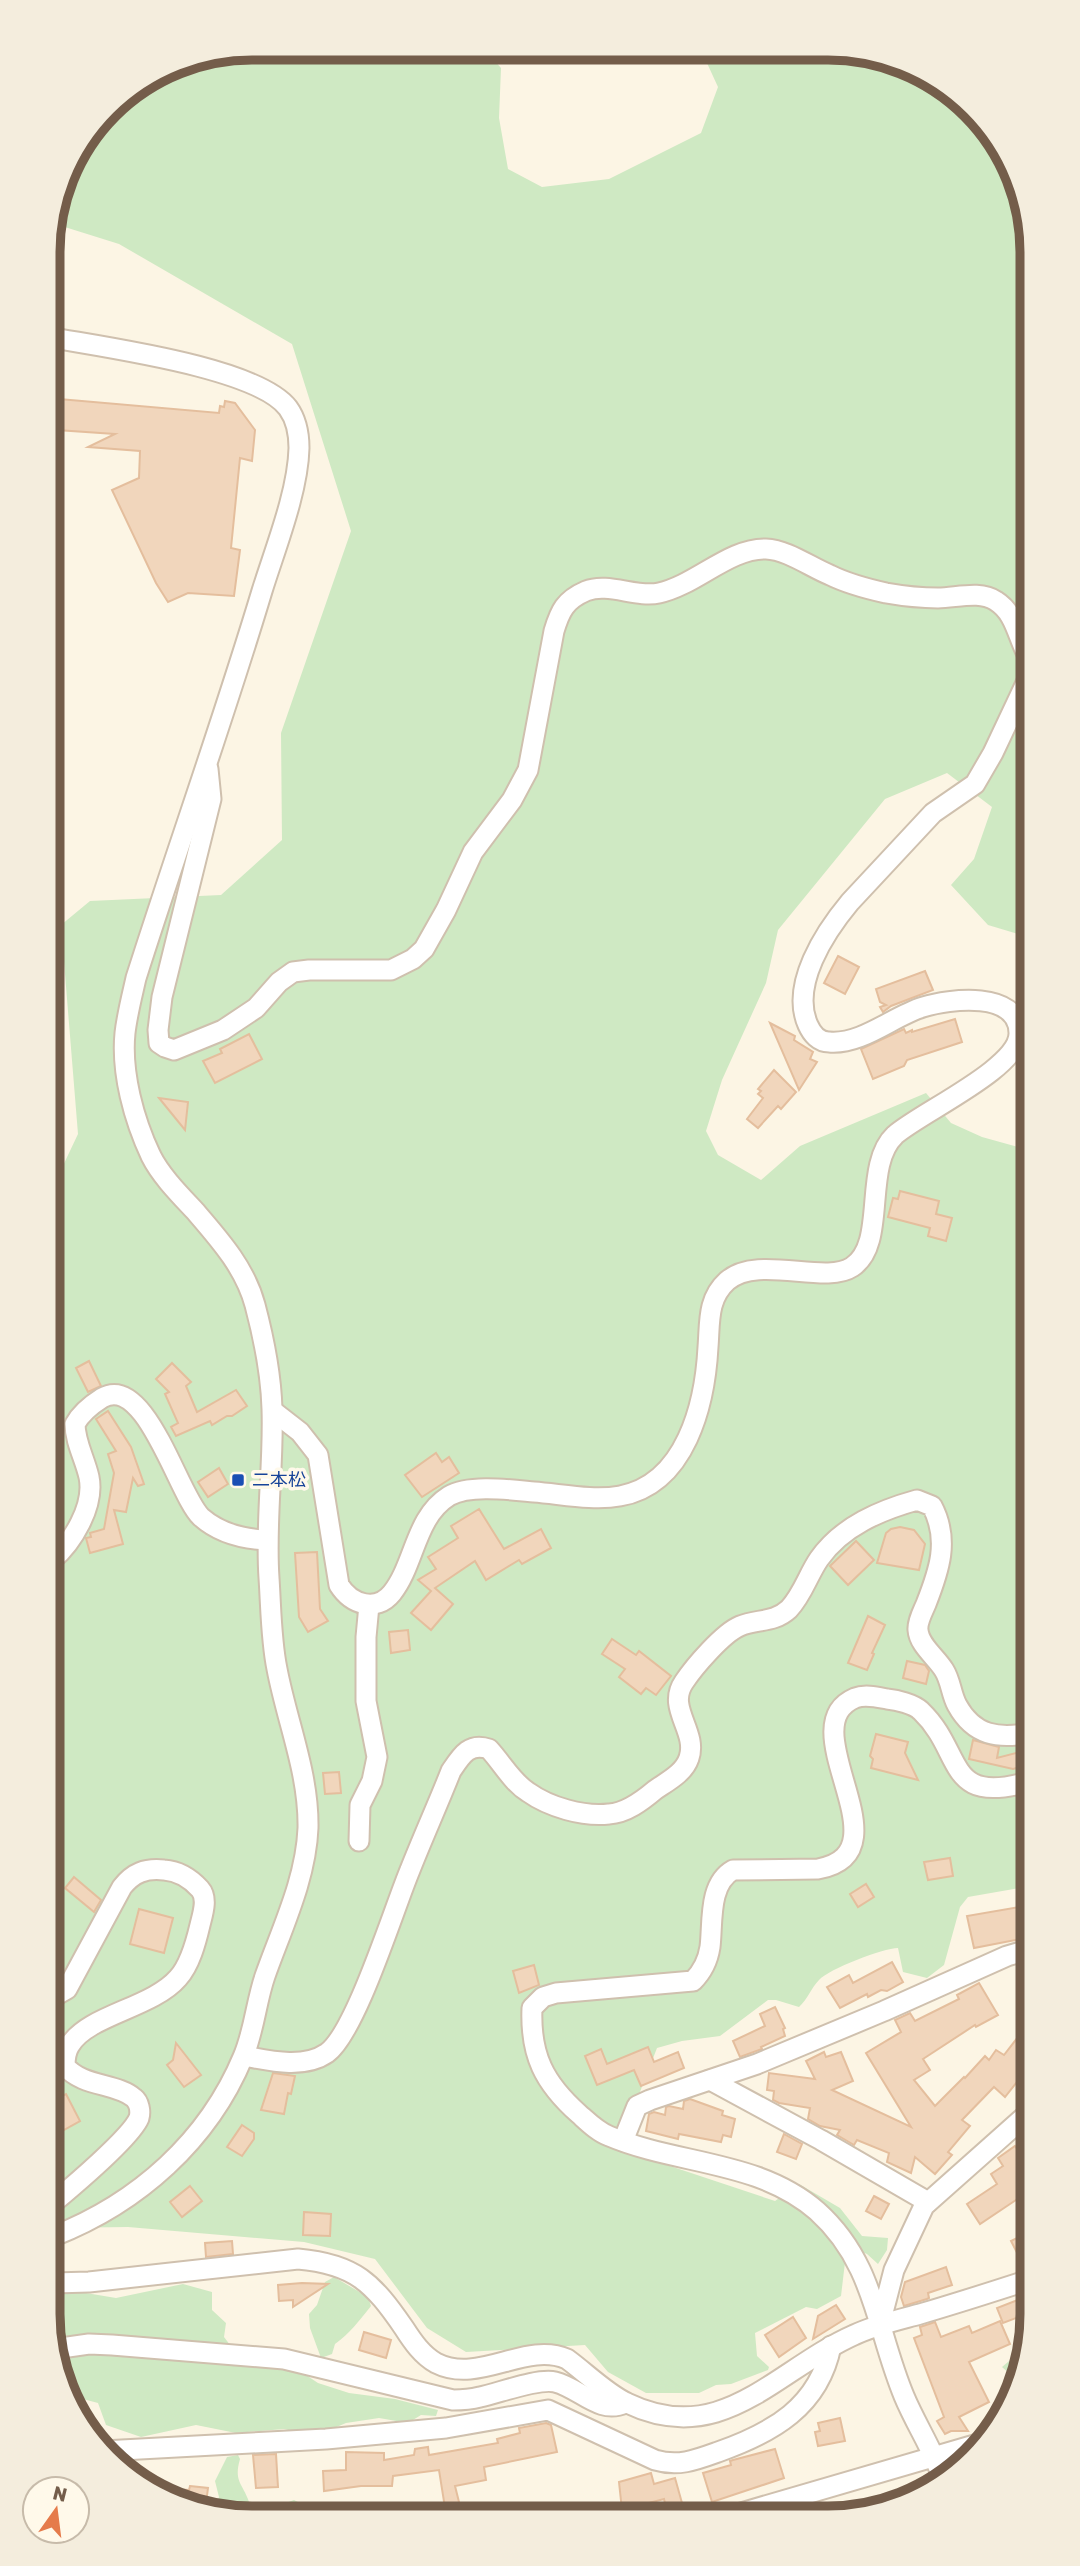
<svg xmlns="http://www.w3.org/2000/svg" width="1080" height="2566" font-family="Rubik,'Noto Sans JP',sans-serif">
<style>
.green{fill:#cfe9c3}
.building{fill:#f1d6bc;stroke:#e4be9d;stroke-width:2}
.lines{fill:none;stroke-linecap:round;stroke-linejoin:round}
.minor-casing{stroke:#cfc0ae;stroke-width:23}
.minor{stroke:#fff;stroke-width:19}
.transit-dot{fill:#1a4fb4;stroke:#fff9ea;stroke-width:2.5}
.labels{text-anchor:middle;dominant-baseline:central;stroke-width:7;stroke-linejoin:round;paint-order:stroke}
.transit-label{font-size:18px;fill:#164399;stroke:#fff9ea;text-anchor:start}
.rim{fill:none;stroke:#745d4a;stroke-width:9}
</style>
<rect width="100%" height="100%" fill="#fcf5e4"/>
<!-- green -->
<g class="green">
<path d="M252,47L484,49L501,68L499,118L508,169L542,187L609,179L701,133L718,87L701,50L868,51L963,98L1026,199L1028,937L988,925L951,885L974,859L992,807L947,773L885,799L778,930L766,983L722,1080L706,1131L718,1155L761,1180L800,1146L926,1093L951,1123L982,1137L1029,1150L1031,1886L968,1897L960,1907L944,1965L927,1978L903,1972L898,1948C883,1948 829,1969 819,1980C811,1988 808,1999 799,2007L776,2000H768L720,2036L682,2041L657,2048L638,2097L623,2115L616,2128L646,2158L775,2201L799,2184L840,2208L862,2236L888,2238L887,2250L878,2264L867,2254L857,2250L846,2254L841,2296L817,2309L806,2307L755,2333L757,2356L769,2367L768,2370L731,2384L716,2385L699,2393H646L608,2372L585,2345L466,2352L427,2328L375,2259L304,2242L128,2227L54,2228L51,1191L78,1134L61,925L90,901L221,895L282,840L281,733L351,531L292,344L119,244L52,223L69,161L117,98L174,63Z"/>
<path d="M334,2277L368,2297L371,2306C360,2320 348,2335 335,2344L332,2354L321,2358L310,2328L309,2314L317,2305L325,2282Z"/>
<path d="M183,2284L212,2292V2310L226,2323L224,2337L243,2362L303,2373L318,2383L349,2393L395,2399L438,2410L436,2416L421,2415L408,2423L379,2418L346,2423L315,2436L284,2429L236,2433L196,2425L141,2437L106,2425L98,2403L83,2399L76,2405L54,2367V2292H80L116,2298Z"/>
<path d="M1032,2326L1022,2373L1010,2374L1002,2367L1015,2356L1021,2331Z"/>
<path d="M238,2455L240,2459C233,2483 244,2484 250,2505C266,2507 279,2506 294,2500L308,2507L311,2514L214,2515L219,2497L215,2481L227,2457Z"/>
</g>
<!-- building -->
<g class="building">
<path d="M59,399L219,413L220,406L224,407L225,401L235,403L255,430L252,461L240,458L231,548L240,550L234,596L188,593L168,602L156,583L112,490L139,478L140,451L88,447L115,434L57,430Z"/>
<path d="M838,956L859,967L845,994L824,983Z"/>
<path d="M925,971L933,990L891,1006L883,1012L880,1007L886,1005L880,1002L876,989Z"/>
<path d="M955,1019L962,1042L907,1060L904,1066L873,1079L861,1049L904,1029L906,1033L912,1030V1032Z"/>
<path d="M770,1023L795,1036L794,1040L813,1052L810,1059L817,1062L799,1090Z"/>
<path d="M249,1034L262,1059L215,1083L203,1061L222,1053L220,1049Z"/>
<path d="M774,1070L796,1092L781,1109L778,1106L758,1128L747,1119L763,1098L758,1094L761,1091L758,1089Z"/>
<path d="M159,1098L188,1102L185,1130Z"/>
<path d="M900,1191L939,1201L936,1214L952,1218L946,1241L928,1236L930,1228L888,1217L893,1198L898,1199Z"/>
<path d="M89,1361L101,1386L88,1392L76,1368Z"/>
<path d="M172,1363L191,1382L186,1386L197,1412L236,1390L247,1406L232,1416H227L212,1425L210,1421L176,1436L171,1427L178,1423L165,1394L169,1392L156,1379Z"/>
<path d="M108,1411L131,1447L144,1484L138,1486L133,1478L126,1512L114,1510L123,1544L90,1553L86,1538L91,1537L90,1533L104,1529L114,1473L108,1454L116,1451L96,1419Z"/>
<path d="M436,1453L442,1462L449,1457L459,1473L422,1497L405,1475Z"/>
<path d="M219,1468L228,1484L208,1497L198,1482Z"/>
<path d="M479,1509L504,1549L541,1529L551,1548L522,1564L519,1560L486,1580L475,1561L435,1588L453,1604L431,1630L411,1613L431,1591L418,1580L436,1569L428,1557L458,1538L451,1526Z"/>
<path d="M900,1527L914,1530L925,1544L919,1570L877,1563L886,1533L891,1529Z"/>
<path d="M856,1541L874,1560L848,1585L830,1566Z"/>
<path d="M317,1552L320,1609L328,1621L308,1632L299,1617L295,1553Z"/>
<path d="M868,1616L885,1625L872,1653L874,1654L867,1670L848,1663Z"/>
<path d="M408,1630L410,1650L391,1653L389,1632Z"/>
<path d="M612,1639L636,1655L639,1651L671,1676L656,1695L646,1688L641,1694L619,1677L625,1669L602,1654Z"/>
<path d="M907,1661L925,1665L929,1671L926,1684L903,1678Z"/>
<path d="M876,1734L908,1742L905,1753L918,1780L871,1768L873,1759L870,1756Z"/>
<path d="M973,1740L999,1747L997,1758L1031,1749V1764L1013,1769L969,1759Z"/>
<path d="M339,1772L341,1793L325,1794L323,1773Z"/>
<path d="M950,1858L953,1876L928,1880L924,1862Z"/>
<path d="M74,1877L101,1900L94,1912L65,1888Z"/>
<path d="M866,1884L874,1897L858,1907L850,1894Z"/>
<path d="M1031,1905V1937L974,1948L967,1916Z"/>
<path d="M139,1909L173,1918L164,1953L130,1944Z"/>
<path d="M892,1962L903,1982L887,1991L881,1990L868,1997L867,1994L840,2008L827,1987L849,1975L853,1983Z"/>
<path d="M534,1965L539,1985L519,1993L513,1971Z"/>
<path d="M979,1983L998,2015L976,2027L975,2025L923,2059L930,2070L914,2080L935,2106L964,2077L965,2078L985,2056L989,2060L996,2050L1004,2055L1018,2037L1031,2047L1032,2063L1005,2097L994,2087L962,2120L970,2126L948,2152L952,2155L935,2174L915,2157L911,2173L887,2162L889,2153L857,2140L854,2145L837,2135L840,2130L820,2126L808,2119L810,2108L779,2103L773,2100L774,2091L767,2090L769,2073L815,2079L806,2061L824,2052L826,2057L841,2052L853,2081L832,2090L911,2127L866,2053L901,2032L895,2020L910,2013L915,2021L959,1999L957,1995Z"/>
<path d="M775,2007L785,2028L783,2029L785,2036L761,2047L762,2049L740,2057L733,2041L765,2026L760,2014Z"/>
<path d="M176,2043L201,2075L184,2087L167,2065L173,2060Z"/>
<path d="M648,2047L654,2062L678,2052L684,2068L641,2086L634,2070L597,2085L585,2056L601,2049L607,2064Z"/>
<path d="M273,2073L295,2076L291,2094L288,2093L284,2114L261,2110Z"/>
<path d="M66,2094L80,2121L53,2136V2101Z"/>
<path d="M690,2099L723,2111L722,2115L735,2119L731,2137L723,2135L721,2142L679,2134L678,2139L646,2131L649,2114L654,2112L665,2115L666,2107L669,2106L683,2109L684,2101Z"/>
<path d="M242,2125L254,2133V2139L242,2156L227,2147Z"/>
<path d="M784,2134L802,2144L796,2159L777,2152Z"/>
<path d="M1015,2146L1032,2171V2184L1023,2190L1022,2196L980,2224L967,2204L997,2184L991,2174L1003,2166L998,2158Z"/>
<path d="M190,2186L202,2201L182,2217L170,2202Z"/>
<path d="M874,2196L889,2204L881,2219L866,2211Z"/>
<path d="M304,2212L331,2214L330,2236L303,2235Z"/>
<path d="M1027,2233L1032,2244V2267L1025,2268L1011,2241Z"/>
<path d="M232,2241L233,2254L206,2257L205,2243Z"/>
<path d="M946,2267L952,2285L928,2293L929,2298L927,2299L904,2306L901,2297L905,2282Z"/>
<path d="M302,2283L328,2284L293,2307V2300L279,2301L278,2285Z"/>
<path d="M1023,2298L1029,2313L1003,2323L997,2308Z"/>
<path d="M836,2305L845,2319L813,2339L818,2316Z"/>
<path d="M793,2317L806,2338L779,2357L765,2335Z"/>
<path d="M1000,2321L1010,2344L969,2362L989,2402L959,2417L968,2431H951L945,2434L937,2421L944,2417L914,2338L922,2335L920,2327L935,2322L941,2337L969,2326L972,2333Z"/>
<path d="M364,2332L391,2340L386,2358L359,2350Z"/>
<path d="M840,2418L845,2441L818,2446L815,2432L820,2431L818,2423Z"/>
<path d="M546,2423L551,2425L557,2452L484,2467L486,2480L455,2486L462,2514H446L439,2470L393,2476L392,2486H361L324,2491L323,2471L346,2470V2452L384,2453V2460L414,2455L415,2449L428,2447L429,2455L498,2443L497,2439L520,2433L519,2428Z"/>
<path d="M775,2449L784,2478L712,2502L703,2473L731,2465L730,2461L733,2460Z"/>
<path d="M276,2454L278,2487L256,2488L253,2455Z"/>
<path d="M651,2473L654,2484L675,2478L682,2503L666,2507L664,2499L622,2510L619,2482Z"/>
<path d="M190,2486L208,2488L205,2511L161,2488L189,2490Z"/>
</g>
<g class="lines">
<!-- minor casing -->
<g class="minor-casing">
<g id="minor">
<path d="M48,337C101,347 257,367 288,408C296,419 299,435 299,448C298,492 275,549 262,591C223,721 177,849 136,978C132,996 127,1015 125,1033C121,1073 134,1120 151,1156C161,1176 180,1195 195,1211C220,1240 245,1268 255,1305C264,1339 271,1374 272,1409C274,1465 265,1521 269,1578C271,1608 271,1640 277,1669C287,1722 309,1773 308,1828C306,1879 282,1928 265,1976C256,2002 254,2032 243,2057C208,2141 138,2203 54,2236"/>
<path d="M208,769L211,799L162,997L158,1030L159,1043L165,1047L174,1050L223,1030L256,1008L279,982L293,972L309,970H391L413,959L424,949L446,910L473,852L512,800L528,770L554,631C560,611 565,600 586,591C608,582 636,598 659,593C696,585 729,548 766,549C788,550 810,567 830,575C846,583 868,589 886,593C903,596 921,598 938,598C956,598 980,590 996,601C1015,613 1017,635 1027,654"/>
<path d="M273,1411L300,1432L318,1455L339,1585C351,1604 376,1613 392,1593C415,1564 415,1517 449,1496C469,1484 512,1490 534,1492C561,1494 593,1501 620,1496C686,1484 705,1404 708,1347C710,1323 707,1299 727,1281C757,1254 825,1285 852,1267C888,1244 862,1166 895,1135C921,1112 1020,1068 1019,1033C1019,990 949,999 923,1007C893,1016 862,1045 829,1042C819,1042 812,1034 808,1025C790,985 825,932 850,902L933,813L975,784L993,753L1027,681"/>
<path d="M52,1560C72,1543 95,1506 89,1477C85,1459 75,1442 75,1424C81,1413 91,1405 102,1398C146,1373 178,1495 201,1517C219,1533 243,1539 266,1540"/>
<path d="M359,1841L360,1805L372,1781L377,1757L366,1701V1637L369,1605"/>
<path d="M53,1997L67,1989L122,1887C133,1873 145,1868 164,1870C179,1871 190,1878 200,1889C208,1898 203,1913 200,1925C196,1942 190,1965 178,1978C152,2008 88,2015 70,2045C66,2051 65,2059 65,2066C82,2087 117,2083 134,2098C139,2102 141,2111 139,2118C131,2137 72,2187 54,2202"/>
<path d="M244,2056C270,2061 304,2069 327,2053C356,2032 394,1908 410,1870C423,1837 438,1804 451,1771C461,1756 469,1742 489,1749C502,1763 512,1782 528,1792C549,1807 583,1817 609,1814C626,1813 642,1801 655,1790C668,1781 684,1773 689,1758C698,1731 666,1708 684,1682C694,1667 723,1633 740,1626C757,1619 774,1623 789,1609C803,1594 808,1575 819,1559C842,1526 881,1510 917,1500L932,1506C950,1540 939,1571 926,1604C923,1611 917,1622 918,1630C919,1645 936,1657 944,1670C951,1681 951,1694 957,1705C974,1736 998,1739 1031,1733"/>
<path d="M710,2080L821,2140L928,2202"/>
<path d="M623,2141L637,2106L650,2100L757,2064L884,2011L1007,1956L1031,1949"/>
<path d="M54,2283L89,2282L298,2259C355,2264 373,2283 404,2328C413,2342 422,2355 436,2363C479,2385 525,2341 567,2359C585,2372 607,2394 627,2403C722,2449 775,2370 854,2335C875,2325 898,2320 920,2314C958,2303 995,2291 1032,2279"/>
<path d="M881,2320L894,2270L924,2206L1032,2110"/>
<path d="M54,2349L89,2344L112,2345L284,2359L453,2400C462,2400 472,2399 480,2397C499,2393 538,2378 555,2382C580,2388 599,2415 625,2403"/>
<path d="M103,2451L326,2439L446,2428L548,2410L655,2460C678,2467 696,2460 718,2452C772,2433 819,2407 831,2346"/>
<path d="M944,2482C934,2451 916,2425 904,2396C876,2329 875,2263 817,2211C759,2160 677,2165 609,2136C598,2132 588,2122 579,2114C544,2083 530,2055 532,2008L543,1997L556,1993L693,1981C702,1972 708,1960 710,1947C713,1923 708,1884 733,1870L818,1869C910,1852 788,1727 855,1698C865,1694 877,1697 887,1699C897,1700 914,1704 921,1711C965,1753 944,1807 1031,1781"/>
<path d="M741,2513L988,2441"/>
</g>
</g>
<!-- minor -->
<use href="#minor" class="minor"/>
</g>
<!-- markers -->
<rect class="transit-dot" x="231" y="1473" width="14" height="14" rx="3.5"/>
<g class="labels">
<!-- transit labels -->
<g class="transit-label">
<text x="252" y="1480">二本松</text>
</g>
</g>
<!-- crop -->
<path d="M0 0H1080V2566H0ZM252 60H828A192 192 0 0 1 1020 252V2314A192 192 0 0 1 828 2506H252A192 192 0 0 1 60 2314V252A192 192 0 0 1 252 60Z" fill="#f4eddd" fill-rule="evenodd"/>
<path class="rim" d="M252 60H828A192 192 0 0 1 1020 252V2314A192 192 0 0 1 828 2506H252A192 192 0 0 1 60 2314V252A192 192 0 0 1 252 60Z"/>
<!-- north arrow -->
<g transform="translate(56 2510) rotate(14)"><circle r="33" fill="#fff9ea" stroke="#c7bbaa" stroke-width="2"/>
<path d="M0-5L12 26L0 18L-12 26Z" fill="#e57b4b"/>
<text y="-10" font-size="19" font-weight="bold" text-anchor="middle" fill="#745d4a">N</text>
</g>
</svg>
